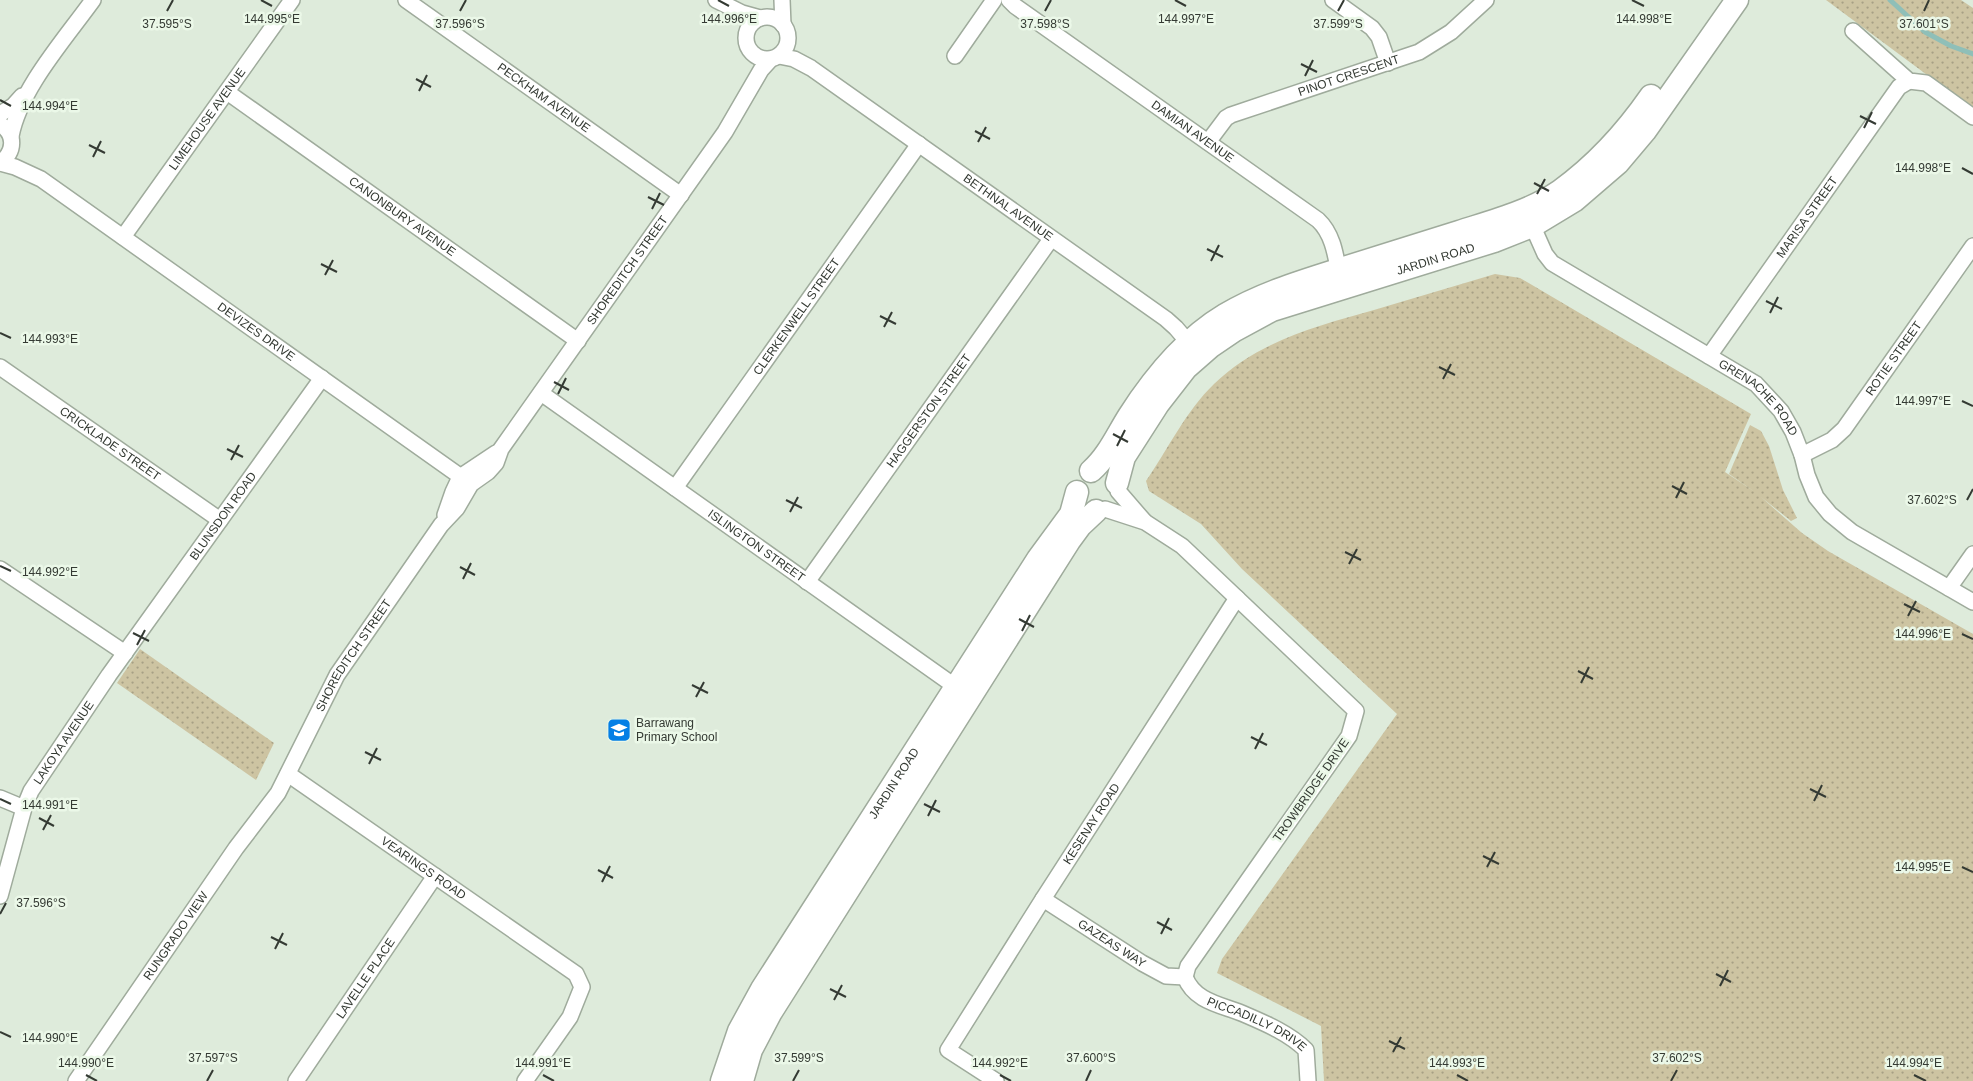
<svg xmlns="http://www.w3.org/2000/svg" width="1973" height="1081" font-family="Arial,sans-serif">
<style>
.grass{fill:url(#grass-dots)}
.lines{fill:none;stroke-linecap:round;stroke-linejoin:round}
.stream{stroke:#8fbfb8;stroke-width:5}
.street-casing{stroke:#9fab9c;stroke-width:18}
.secondary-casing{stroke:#9fab9c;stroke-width:25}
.street{stroke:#fff;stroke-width:15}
.secondary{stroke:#fff;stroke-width:22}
.ticks{fill:none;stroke:#343a33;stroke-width:2}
.labels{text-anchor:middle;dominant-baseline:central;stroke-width:5;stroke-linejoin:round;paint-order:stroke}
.street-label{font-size:12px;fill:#343a33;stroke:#ebf8e8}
.poi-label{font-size:12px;fill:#343a33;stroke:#ebf8e8;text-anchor:start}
.ticks-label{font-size:12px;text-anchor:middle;fill:#343a33;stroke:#ebf8e8;stroke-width:5;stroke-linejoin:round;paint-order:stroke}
</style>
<defs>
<pattern id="grass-dots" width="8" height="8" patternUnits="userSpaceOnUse" patternTransform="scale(1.25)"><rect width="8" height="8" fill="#cdc4a2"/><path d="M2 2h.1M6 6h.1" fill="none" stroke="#a7a085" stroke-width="1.8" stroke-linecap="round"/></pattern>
</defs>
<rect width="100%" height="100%" fill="#deebdb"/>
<!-- grass -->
<g class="grass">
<path d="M1826,0H1961L1973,8V109Z"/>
<path d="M1495,274L1520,278L1751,414L1725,472L1755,492L1729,474L1750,425L1761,431L1769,446L1783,490L1797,518L1791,521L1761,497L1802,533L1828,551L1973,634V1081H1324L1321,1026L1217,973L1222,959L1397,714L1242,569L1201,524L1149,491L1146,481C1168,449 1186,411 1214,384C1258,341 1317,326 1374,310C1414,298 1455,286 1495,274Z"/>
<path d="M140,649L274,743L256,780L117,683Z"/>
</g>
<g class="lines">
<!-- stream -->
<path class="stream" d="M1890,0L1925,32L1951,46L1973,54"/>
<!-- street casing -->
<g class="street-casing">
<g id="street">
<path id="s1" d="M406,0L681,195"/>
<path d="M716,0L742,13L760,18"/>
<path d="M782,0L783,25"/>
<path id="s2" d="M1009,0L1015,6L1318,220C1334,235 1336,258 1340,279"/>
<path d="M1333,0L1372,28L1379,37L1388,63"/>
<circle cx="767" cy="38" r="21"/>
<path d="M1853,31L1909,81L1926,83L1973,117"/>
<path id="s3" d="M779,56L794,59L811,68L1166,319L1176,328L1194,349"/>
<path d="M955,56L994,0"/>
<path id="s4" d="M227,92L578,341"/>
<path d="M0,114L13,106L22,96"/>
<path d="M0,124C16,134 15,152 0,163"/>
<path d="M11,136C20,89 65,39 93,0"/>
<path id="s5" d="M1208,142L1226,118L1231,115L1419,52L1451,32L1486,0"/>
<path id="s6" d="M0,163L15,167L41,179L471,484"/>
<path id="s7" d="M1529,218L1545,254L1552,263L1756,384L1781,411L1793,432L1802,455L1807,475L1816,497L1830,514L1852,532L1973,602"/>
<path id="s8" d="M123,237L292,0"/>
<path id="s9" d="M1709,356L1894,94L1899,87L1909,81"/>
<path id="s10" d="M0,367L220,520"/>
<path id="s11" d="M541,393L963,692"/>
<path id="s12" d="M1802,455L1832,440L1844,429L1973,246"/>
<path id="s13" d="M675,488L919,144"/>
<path d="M1118,491L1144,521"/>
<path d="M1105,509L1145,522L1182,546L1356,711L1349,736L1188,966L1185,977"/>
<path d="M445,515L453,492L460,477L496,453"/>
<path d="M0,569L125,653"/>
<path id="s14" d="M807,582L1051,239"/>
<path d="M1949,588L1973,554"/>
<path id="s15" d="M288,774L576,974L582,987L570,1017L525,1081"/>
<path d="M0,798L24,808"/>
<path id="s16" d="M0,896L24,808L31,791L109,675L322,378"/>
<path id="s17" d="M1043,899L1142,963L1166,976L1185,977"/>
<path id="s18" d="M1185,977C1195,1003 1224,1005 1246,1015C1267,1024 1290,1034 1306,1050L1308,1081"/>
<path id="s19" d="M76,1081L236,848L278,793L337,675L441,525L457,508L471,484L488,472L496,463L501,449L725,132L761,70L771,59"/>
<path id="s20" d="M296,1081L435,876"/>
<path id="s21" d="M996,1081L948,1050L1043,899L1237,598"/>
</g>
</g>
<!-- secondary casing -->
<g class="secondary-casing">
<g id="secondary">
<path d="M1091,471C1108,456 1117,435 1129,416C1154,377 1185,339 1225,315C1262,293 1303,281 1344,268C1382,256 1421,244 1459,232C1493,221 1531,211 1560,191C1596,165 1626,132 1651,96"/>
<path id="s22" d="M1117,483L1124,457L1158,404L1186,368L1210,347L1235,330L1272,310L1494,241L1532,226L1575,200L1618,163L1645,131L1737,0"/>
<path id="s23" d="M722,1081L739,1031L762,989L1038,559L1071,514L1077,492"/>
<path d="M742,1081L751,1050L771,1012L1069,541L1080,526L1096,511"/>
</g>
</g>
<!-- street -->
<use href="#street" class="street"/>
<!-- secondary -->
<use href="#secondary" class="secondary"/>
</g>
<!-- ticks -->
<path class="ticks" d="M261,0L272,6M718,0L729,6M1175,0L1186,6M1632,0L1644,6M167,11L173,0M460,11L466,0M1045,11L1051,0M1338,11L1344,0M1924,11L1929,0M1301,64L1317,72M1305,76L1313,60M416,79L431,87M419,91L427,75M0,100L11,106M1860,116L1876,124M1864,128L1872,112M975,131L990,139M978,142L986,127M89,145L105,153M93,157L101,141M1962,168L1973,174M1534,183L1549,191M1537,194L1545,179M648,197L664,205M652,209L660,193M1207,249L1223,257M1211,261L1219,245M321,264L337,272M325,275L333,260M1766,301L1782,309M1770,313L1778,297M880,316L896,324M884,327L892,312M0,333L11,338M1439,367L1455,375M1443,379L1451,364M554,382L569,390M558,394L566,378M1962,401L1973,406M1113,434L1128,442M1117,446L1125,430M227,449L243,457M231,460L239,445M1672,486L1687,494M1676,498L1684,482M786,500L802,508M1967,500L1973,489M790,512L798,497M1345,552L1361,560M1349,564L1357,549M0,566L11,571M460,567L475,575M463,579L471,563M1904,604L1920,612M1908,616L1916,601M1019,619L1034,627M1022,631L1030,615M133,633L149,641M1962,634L1973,639M137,645L145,630M1578,671L1593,679M1581,683L1589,667M692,685L708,693M696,697L704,682M1251,737L1267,745M1255,749L1263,733M365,752L381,760M369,764L377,748M1810,789L1826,797M0,799L11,804M1814,801L1822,785M924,804L940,812M928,816L936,800M39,818L54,826M43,830L51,815M1483,856L1499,864M1487,867L1495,852M1962,867L1973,872M598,870L613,878M602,882L610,866M0,914L6,903M1157,922L1172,930M1161,934L1169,918M271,937L287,945M275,949L283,933M1716,974L1731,982M1720,986L1728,970M830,989L846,997M834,1000L842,985M0,1032L11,1037M1389,1041L1405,1049M1393,1052L1401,1037M86,1075L97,1081M543,1075L554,1081M1000,1075L1011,1081M1457,1075L1468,1081M1914,1075L1926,1081M207,1081L213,1070M793,1081L799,1070M1086,1081L1091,1070M1671,1081L1677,1070"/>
<!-- icons -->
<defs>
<g id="school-square" transform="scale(1.25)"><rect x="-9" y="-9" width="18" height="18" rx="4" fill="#057fe5" stroke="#ebf8e8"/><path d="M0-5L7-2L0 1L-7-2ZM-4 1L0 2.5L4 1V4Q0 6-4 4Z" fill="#fff"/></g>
</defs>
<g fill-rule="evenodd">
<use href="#school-square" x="619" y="730"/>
</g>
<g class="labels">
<!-- street labels -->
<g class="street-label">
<text stroke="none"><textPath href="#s5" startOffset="160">PINOT CRESCENT</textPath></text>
<text stroke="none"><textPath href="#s1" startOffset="169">PECKHAM AVENUE</textPath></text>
<text stroke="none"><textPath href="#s8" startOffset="145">LIMEHOUSE AVENUE</textPath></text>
<text stroke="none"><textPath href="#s2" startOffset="226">DAMIAN AVENUE</textPath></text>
<text stroke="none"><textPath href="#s3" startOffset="276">BETHNAL AVENUE</textPath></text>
<text stroke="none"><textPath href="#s4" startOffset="215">CANONBURY AVENUE</textPath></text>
<text stroke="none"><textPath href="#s9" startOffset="170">MARISA STREET</textPath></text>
<text stroke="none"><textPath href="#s22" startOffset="411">JARDIN ROAD</textPath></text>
<text stroke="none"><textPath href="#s19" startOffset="984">SHOREDITCH STREET</textPath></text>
<text stroke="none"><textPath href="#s13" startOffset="210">CLERKENWELL STREET</textPath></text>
<text stroke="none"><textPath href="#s6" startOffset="308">DEVIZES DRIVE</textPath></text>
<text stroke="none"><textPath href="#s12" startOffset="136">ROTIE STREET</textPath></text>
<text stroke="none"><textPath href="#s7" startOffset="299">GRENACHE ROAD</textPath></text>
<text stroke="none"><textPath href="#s14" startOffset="210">HAGGERSTON STREET</textPath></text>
<text stroke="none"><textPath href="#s10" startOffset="134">CRICKLADE STREET</textPath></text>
<text stroke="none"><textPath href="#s16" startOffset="445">BLUNSDON ROAD</textPath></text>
<text stroke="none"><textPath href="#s11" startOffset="264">ISLINGTON STREET</textPath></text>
<text stroke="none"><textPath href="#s19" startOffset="509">SHOREDITCH STREET</textPath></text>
<text stroke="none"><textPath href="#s16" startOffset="168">LAKOYA AVENUE</textPath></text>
<text stroke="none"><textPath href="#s23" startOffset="345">JARDIN ROAD</textPath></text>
<text transform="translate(1311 790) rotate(-55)">TROWBRIDGE DRIVE</text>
<text stroke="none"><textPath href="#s21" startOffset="325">KESENAY ROAD</textPath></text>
<text stroke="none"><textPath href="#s15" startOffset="165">VEARINGS ROAD</textPath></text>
<text stroke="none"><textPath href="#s19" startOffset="176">RUNGRADO VIEW</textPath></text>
<text stroke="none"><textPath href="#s17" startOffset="82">GAZEAS WAY</textPath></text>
<text stroke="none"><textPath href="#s20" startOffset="124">LAVELLE PLACE</textPath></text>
<text stroke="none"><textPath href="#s18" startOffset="88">PICCADILLY DRIVE</textPath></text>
</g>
<!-- poi labels -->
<g class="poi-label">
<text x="636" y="723">Barrawang<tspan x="636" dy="14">Primary School</tspan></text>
</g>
</g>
<g class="ticks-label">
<text x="272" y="23">144.995°E</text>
<text x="729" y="23">144.996°E</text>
<text x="1186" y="23">144.997°E</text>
<text x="1644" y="23">144.998°E</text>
<text x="167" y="28">37.595°S</text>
<text x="460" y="28">37.596°S</text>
<text x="1045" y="28">37.598°S</text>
<text x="1338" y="28">37.599°S</text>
<text x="1924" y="28">37.601°S</text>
<text x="50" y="110">144.994°E</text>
<text x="1923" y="172">144.998°E</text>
<text x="50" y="343">144.993°E</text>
<text x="1923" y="405">144.997°E</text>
<text x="1932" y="504">37.602°S</text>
<text x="50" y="576">144.992°E</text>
<text x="1923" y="638">144.996°E</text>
<text x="50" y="809">144.991°E</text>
<text x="1923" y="871">144.995°E</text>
<text x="41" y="907">37.596°S</text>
<text x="50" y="1042">144.990°E</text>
<text x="213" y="1062">37.597°S</text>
<text x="799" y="1062">37.599°S</text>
<text x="1091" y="1062">37.600°S</text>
<text x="1677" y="1062">37.602°S</text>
<text x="86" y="1067">144.990°E</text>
<text x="543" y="1067">144.991°E</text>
<text x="1000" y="1067">144.992°E</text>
<text x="1457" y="1067">144.993°E</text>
<text x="1914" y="1067">144.994°E</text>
</g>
</svg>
